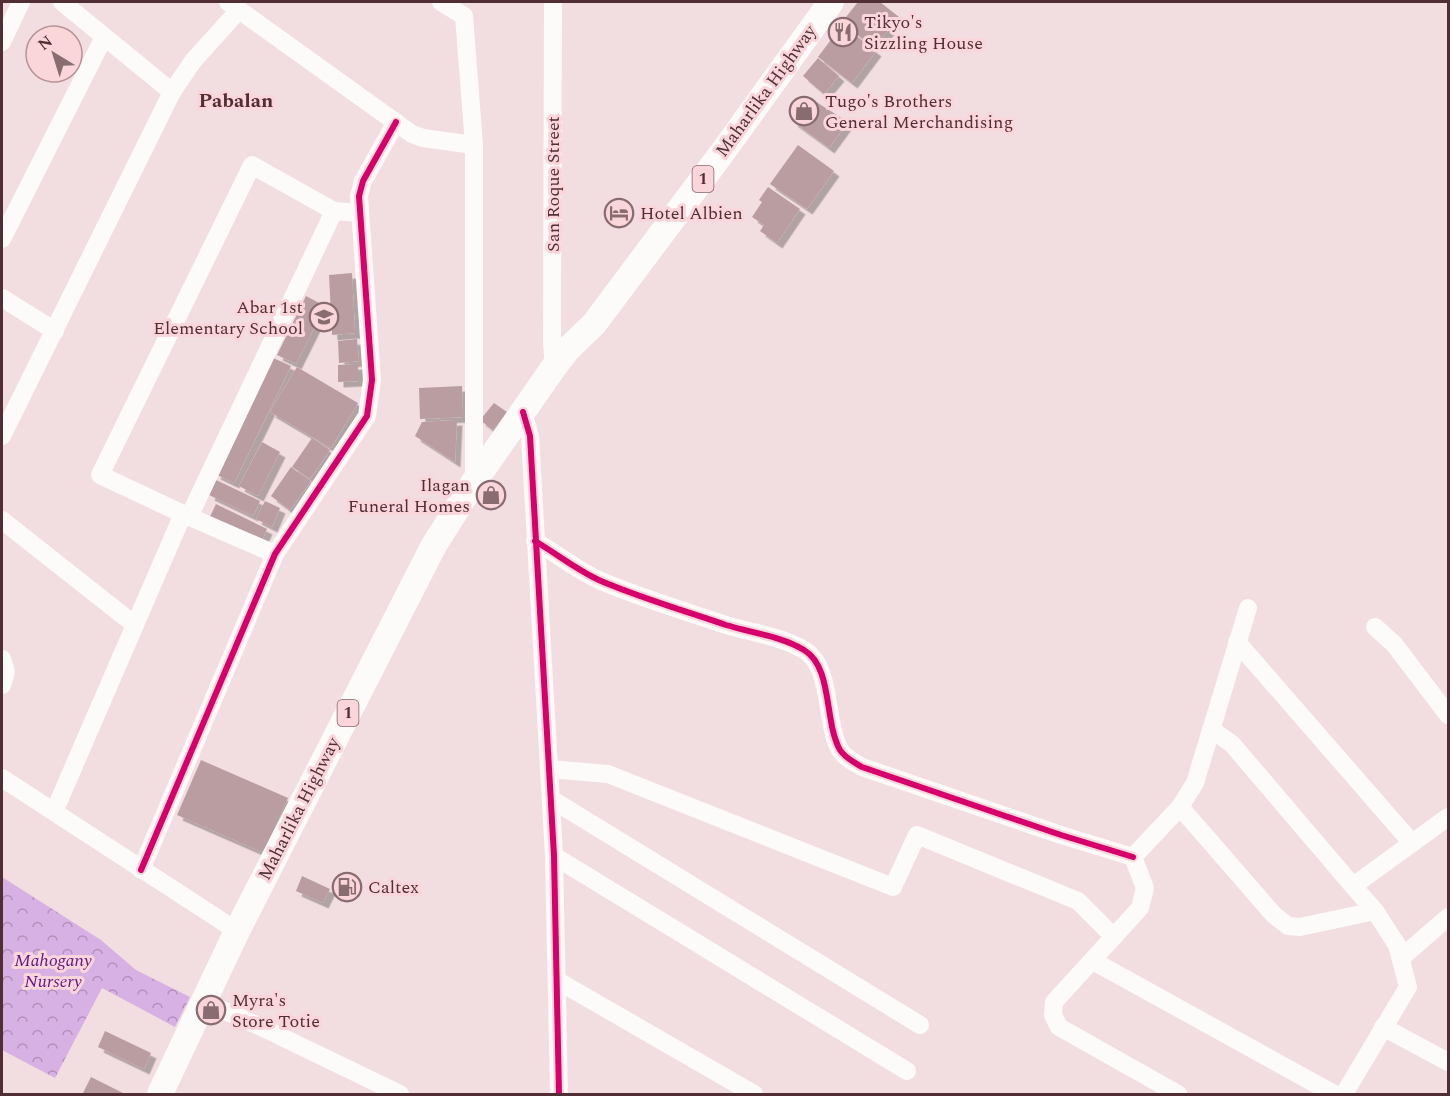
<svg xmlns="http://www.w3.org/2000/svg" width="1450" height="1096" font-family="Spectral,serif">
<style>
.forest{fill:url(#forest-crowns)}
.building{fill:#ba9da1;filter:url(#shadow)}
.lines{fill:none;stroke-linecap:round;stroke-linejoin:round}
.minor{stroke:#fdfafa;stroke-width:18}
.highway{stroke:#fdfafa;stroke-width:26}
.cycleway-casing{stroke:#fad6da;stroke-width:10}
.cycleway{stroke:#d6006c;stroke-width:6}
.labels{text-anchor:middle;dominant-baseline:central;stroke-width:6;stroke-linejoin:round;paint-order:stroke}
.shield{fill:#fad6da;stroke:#836065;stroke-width:1.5}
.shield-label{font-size:16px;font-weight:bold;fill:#502e33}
.poi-label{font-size:18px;fill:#502e33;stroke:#fad6da;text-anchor:start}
.street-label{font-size:18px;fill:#502e33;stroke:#fad6da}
.park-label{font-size:18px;font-style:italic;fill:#5f1684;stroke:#fad6da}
.neighbourhood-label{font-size:20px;font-weight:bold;fill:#502e33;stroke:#fad6da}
</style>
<defs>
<pattern id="forest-crowns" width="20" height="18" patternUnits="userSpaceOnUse" patternTransform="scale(1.5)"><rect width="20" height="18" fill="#d8b1e4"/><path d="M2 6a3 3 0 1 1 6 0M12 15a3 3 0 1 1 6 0" fill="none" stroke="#b290b9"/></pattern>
<filter id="shadow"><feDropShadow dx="5.5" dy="5.5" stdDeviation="0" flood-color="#0004"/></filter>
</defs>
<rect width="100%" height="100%" fill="#f2dee0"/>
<!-- forest -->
<path class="forest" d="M2,877L101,940L136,970L190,997L175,1027L102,988L55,1078L2,1050Z"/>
<!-- building -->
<g class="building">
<path d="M858,2H880L899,17L877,44L872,39L868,43L842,22Z"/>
<path d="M842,25L876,51L852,83L818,57Z"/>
<path d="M818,58L839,76L824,94L803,76Z"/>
<path d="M810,98L848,122L829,148L792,121Z"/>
<path d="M798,145L834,171L807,209L770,184Z"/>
<path d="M768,187L800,209L777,243L760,231L764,225L752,217L762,202L759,200Z"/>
<path d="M352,273L355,333L332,335L329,275Z"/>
<path d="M306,296L325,306L296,364L277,355Z"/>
<path d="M357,339L359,361L339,363L338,341Z"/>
<path d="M271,357L291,366L234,483L215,474Z"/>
<path d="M358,364V381L338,382V365Z"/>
<path d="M297,367L358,403L331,448L270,412Z"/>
<path d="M462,386L463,417L420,419L419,388Z"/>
<path d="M494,403L507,412L493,430L480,420Z"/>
<path d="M457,420L455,462L415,436L422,422Z"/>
<path d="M312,438L330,450L310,479L292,467Z"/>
<path d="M262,442L280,452L258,496L239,486Z"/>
<path d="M291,467L311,481L290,510L271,496Z"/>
<path d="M216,480L260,501L253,516L209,495Z"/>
<path d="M265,501L280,508L272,527L256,519Z"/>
<path d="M216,504L267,529L259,546L208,521Z"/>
<path d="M201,760L288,798L264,853L177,815Z"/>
<path d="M302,876L330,889L323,903L296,891Z"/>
<path d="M105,1031L151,1053L144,1069L98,1047Z"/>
<path d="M91,1077L125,1094H85L83,1093Z"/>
</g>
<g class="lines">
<!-- minor -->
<g class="minor">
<path d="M62,2L172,92"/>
<path d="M228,2L412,134L423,138L474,145"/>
<path d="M441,2L464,16L474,145V481"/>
<path d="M553,2L552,342L554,367"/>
<path d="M2,42L21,2"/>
<path d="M2,239L104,37"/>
<path d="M2,298L55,331"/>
<path d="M523,412L530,436L554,856L559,1094"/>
<path d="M2,436L172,92L193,61L239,10"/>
<path d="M189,517L334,211"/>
<path d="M2,520L135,625"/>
<path d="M535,541C557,554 578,571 601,581C641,598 685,611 726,625C752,633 781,636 804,650C833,667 824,722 840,750C845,758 854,762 862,767L1061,835L1133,857"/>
<path d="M275,554L183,514L100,475L252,165L334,211L359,213"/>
<path d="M1375,627L1394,644L1448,715"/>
<path d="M1237,642L1412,843"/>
<path d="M2,659L6,672L2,685"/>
<path d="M1211,729L1232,744L1353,886L1448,817"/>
<path d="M550,769L608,774L893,887L917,835L1078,901L1114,937"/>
<path d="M2,778L237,931"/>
<path d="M551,799L920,1025"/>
<path d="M1180,807L1274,915L1288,926L1300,927L1375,911"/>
<path d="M54,812L183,514"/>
<path d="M554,856L907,1071"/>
<path d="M1133,857L1145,888L1140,908L1054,1002L1053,1015L1059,1027L1178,1094"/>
<path d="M1133,857L1180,807L1195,783L1248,608"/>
<path d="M141,870L275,554L367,416L372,380L359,196L363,181L396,122"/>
<path d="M1401,958L1448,917"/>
<path d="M1093,961L1334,1094"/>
<path d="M558,981L754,1094"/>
<path d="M204,1002L257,1025L400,1094"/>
<path d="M1383,1027L1448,1062"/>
<path d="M1344,1094L1408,987L1397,945L1375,911L1353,886"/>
</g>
<!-- highway -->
<path class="highway" d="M160,1094L237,931L434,545L474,482L554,367L567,350L594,324L722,153L831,2"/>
<!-- cycleway casing -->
<g class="cycleway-casing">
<g id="cycleway">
<path d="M523,412L530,436L554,856L559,1094"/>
<path d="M535,541C557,554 578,571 601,581C641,598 685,611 726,625C752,633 781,636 804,650C833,667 824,722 840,750C845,758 854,762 862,767L1061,835L1133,857"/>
<path d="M141,870L275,554L367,416L372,380L359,196L363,181L396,122"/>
</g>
</g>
<!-- cycleway -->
<use href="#cycleway" class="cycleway"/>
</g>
<!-- icons -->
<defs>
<g id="restaurant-ring" transform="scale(1.5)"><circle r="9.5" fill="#fad6da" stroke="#896c70" stroke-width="1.5"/><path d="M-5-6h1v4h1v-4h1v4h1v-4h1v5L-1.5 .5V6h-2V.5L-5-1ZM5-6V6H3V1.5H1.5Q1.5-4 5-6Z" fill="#896c70"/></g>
<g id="shop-ring" transform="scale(1.5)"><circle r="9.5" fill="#fad6da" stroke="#896c70" stroke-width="1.5"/><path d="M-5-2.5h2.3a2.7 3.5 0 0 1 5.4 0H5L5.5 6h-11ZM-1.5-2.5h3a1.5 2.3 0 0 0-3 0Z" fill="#896c70"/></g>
<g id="hotel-ring" transform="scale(1.5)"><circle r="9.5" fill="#fad6da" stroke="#896c70" stroke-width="1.5"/><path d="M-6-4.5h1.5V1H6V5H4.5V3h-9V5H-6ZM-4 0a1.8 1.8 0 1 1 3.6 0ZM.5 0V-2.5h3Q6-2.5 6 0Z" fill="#896c70"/></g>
<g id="school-ring" transform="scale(1.5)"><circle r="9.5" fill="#fad6da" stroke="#896c70" stroke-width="1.5"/><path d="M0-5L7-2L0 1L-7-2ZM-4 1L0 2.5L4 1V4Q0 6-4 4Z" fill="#896c70"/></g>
<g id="fuel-ring" transform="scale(1.5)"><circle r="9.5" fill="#fad6da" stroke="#896c70" stroke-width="1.5"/><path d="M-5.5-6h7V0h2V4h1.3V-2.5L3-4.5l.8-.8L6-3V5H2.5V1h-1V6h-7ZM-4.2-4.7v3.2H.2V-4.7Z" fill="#896c70"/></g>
</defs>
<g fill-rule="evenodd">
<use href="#restaurant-ring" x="843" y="32"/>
<use href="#shop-ring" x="804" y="111"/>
<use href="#hotel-ring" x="619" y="213"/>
<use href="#school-ring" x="324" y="317"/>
<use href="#shop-ring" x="491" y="495"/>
<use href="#fuel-ring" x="347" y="887"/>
<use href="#shop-ring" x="211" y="1010"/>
</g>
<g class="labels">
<!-- shield labels -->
<g class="shield">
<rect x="692.5" y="166" width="21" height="26" rx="4.5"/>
<rect x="337.5" y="700" width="21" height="26" rx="4.5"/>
</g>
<g class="shield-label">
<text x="703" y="179">1</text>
<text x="348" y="713">1</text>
</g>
<!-- poi labels -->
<g class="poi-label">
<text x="864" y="22">Tikyo's<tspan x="864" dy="21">Sizzling House</tspan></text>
<text x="825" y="101">Tugo's Brothers<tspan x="825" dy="21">General Merchandising</tspan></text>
<text x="640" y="213">Hotel Albien</text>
<text x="303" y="307" text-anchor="end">Abar 1st<tspan x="303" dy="21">Elementary School</tspan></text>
<text x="470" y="485" text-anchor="end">Ilagan<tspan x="470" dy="21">Funeral Homes</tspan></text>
<text x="368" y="887">Caltex</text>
<text x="232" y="1000">Myra's<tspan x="232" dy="21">Store Totie</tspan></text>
</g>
<!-- street labels -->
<g class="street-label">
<text transform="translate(766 91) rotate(-54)">Maharlika Highway</text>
<text transform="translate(553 184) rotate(-90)">San Roque Street</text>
<text transform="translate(299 809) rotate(-63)">Maharlika Highway</text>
</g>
<!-- park labels -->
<g class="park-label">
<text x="53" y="960">Mahogany<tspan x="53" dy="21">Nursery</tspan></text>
</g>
<!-- neighbourhood labels -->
<g class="neighbourhood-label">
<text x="236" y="101">Pabalan</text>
</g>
</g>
<!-- border -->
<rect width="1450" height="1096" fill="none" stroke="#502e33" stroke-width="6"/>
<!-- north arrow -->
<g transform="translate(54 54) rotate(322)"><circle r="28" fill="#fad6da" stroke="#b69397" stroke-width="1.5"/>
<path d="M0-4.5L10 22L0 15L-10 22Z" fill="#896c70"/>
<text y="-9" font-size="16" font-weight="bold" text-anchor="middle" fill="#502e33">N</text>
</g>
</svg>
